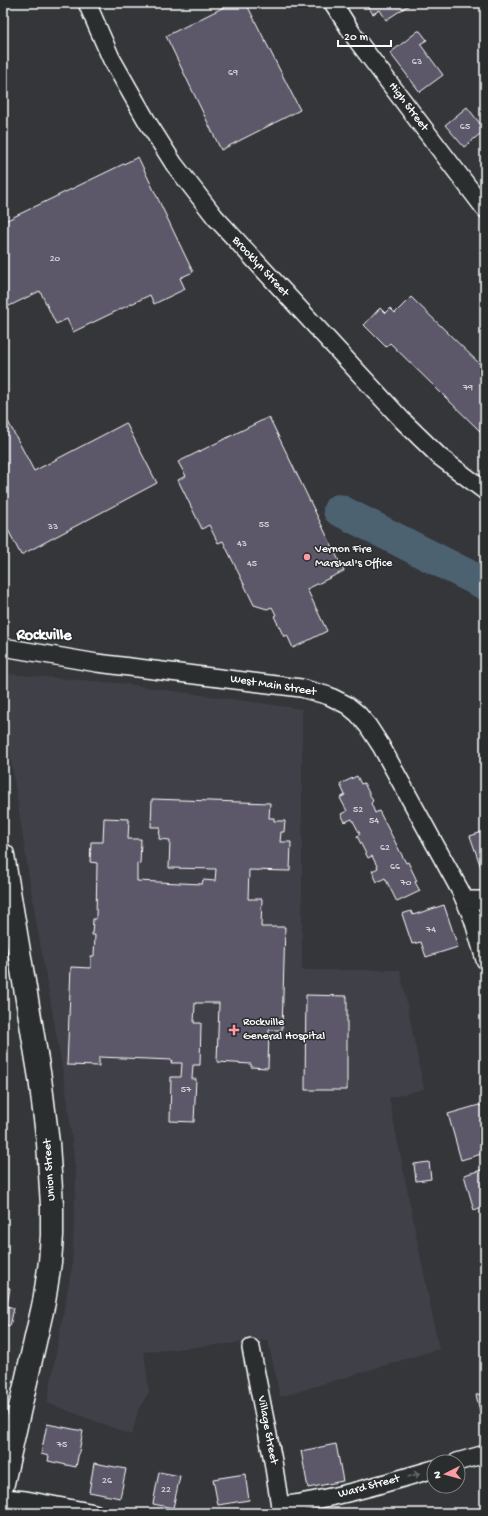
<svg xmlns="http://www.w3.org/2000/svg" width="488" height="1516" font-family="'Gochi Hand',sans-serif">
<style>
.built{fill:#404048}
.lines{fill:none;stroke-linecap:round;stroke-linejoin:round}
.river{stroke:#4e6271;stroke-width:32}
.building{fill:#5c5869;stroke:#fff}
.minor-casing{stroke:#fff;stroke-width:20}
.major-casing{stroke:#fff;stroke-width:25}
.minor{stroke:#2a2d2e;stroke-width:17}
.major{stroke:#2a2d2e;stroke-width:22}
.oneway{stroke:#6a6c6d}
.poi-dot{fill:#ff9aa2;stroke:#2a2d2e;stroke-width:1.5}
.labels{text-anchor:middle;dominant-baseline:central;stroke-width:3;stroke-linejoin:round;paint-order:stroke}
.number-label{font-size:10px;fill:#d6d5da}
.street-label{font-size:12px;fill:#fff;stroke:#2a2d2e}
.poi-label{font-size:12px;fill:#fff;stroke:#2a2d2e;text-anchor:start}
.district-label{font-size:16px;font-weight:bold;fill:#fff;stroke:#2a2d2e}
</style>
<rect width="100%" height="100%" fill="#34363a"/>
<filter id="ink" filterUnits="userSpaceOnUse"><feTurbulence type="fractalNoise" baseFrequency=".025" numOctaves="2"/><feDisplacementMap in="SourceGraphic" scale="8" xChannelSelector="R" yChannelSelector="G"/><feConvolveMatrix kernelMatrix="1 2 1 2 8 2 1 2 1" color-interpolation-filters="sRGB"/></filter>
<g filter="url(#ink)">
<!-- built -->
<path class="built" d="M8,674L118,683L302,709V970H400L424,1089L389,1098L439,1349L280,1397L268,1340L144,1352L149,1392L138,1410L132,1435L47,1403L72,1266L76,1177L66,1090L33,903L9,747Z"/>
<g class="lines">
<!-- river -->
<path class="river" d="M339,510L485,584"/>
</g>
<!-- building -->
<g class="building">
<path d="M232,3H246L300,110L221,150L166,36Z"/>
<path d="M368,3H407L409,5L386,20L380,10L373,14L366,4Z"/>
<path d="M418,31H420L427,40L420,44L443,75L420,92L390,53Z"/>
<path d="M467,107L485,130L464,147L445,125Z"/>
<path d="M138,157L193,272L180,278L185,289L154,304L150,295L73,332L67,319L56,324L40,291L3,309V222Z"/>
<path d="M411,297L485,369V436L390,343L386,347L364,325L380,308L385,313L390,308L395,313Z"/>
<path d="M3,412L34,471L126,423L157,483L21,555L3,520Z"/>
<path d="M269,417L344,571L307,589L327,631L293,648L287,635L284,637L274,616L276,615L272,607L267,609L254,605L223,541L218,543L209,525L202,529L178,480L186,476L178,462Z"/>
<path d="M357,776L361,784L364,783L373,801L371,803L375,813L379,811L406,863L408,862L417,881L415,882L420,891L397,902L385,878L377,882L372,871L378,868L372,856L368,858L357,836L360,834L352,819L345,822L341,814L347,811L340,798L345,795L340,784Z"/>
<path d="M152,799L270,803L269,818H274V821H285L284,832H281L280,842H291L290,871L249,870L248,899H262L261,927H285L282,1030H269L268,1068L251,1067V1064L217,1062L219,1003H195L194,1023H201L200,1065H193L192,1079H196L194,1122L170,1121L171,1077H181L182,1063H171L172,1060L99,1057V1066L67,1065L71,967L91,968V956H94L95,935H92L93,919H96L97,863L90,862L91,842H103L104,818L129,819L128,839H141L140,864L137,863V881L202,884L203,880L215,881L216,869L169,868L170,840L159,839L160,827H151Z"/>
<path d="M485,831V873H483L470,836Z"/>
<path d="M444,905L458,947L426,957L421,942L412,944L402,914L411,911L413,915Z"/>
<path d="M306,995L347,996V1090H305Z"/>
<path d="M479,1105L485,1107V1153L461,1160L448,1114Z"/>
<path d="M429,1162L431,1179L416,1181L414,1164Z"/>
<path d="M485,1169V1206L474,1210L464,1175Z"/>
<path d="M3,1287L10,1288L7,1306L14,1308L10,1326L3,1324Z"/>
<path d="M485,1393V1422L483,1423L476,1395Z"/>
<path d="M47,1424L83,1431L76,1467L48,1461L49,1456L41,1454Z"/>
<path d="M336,1444L343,1481L308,1488L301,1451Z"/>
<path d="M94,1463L126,1469L120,1498L89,1492Z"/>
<path d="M159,1472L180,1476L173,1508L153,1504Z"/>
<path d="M245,1474L249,1500L218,1505L213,1479Z"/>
</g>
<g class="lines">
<!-- minor casing -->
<g class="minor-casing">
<g id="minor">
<path d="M87,3L111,58L148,123L174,164L215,217L403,421L440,457L485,491"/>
<path d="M333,3L356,39L485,209"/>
<path d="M3,647L97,663L301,688L329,696L347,705L358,714L368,726L381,746L461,892L473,919L485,960"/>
<path d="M465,900H485"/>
<path d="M251,1348L273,1461L281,1513"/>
<path d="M457,1462L485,1454"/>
<path d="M3,1498L26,1500L95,1513"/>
<path d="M280,1506C333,1499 383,1484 434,1469"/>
</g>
</g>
<!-- major casing -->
<g class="major-casing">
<path id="major" d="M3,855L40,1078L48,1143L52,1205V1235L50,1262L44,1302L3,1483"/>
</g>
<!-- minor -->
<use href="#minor" class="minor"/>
<!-- major -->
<use href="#major" class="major"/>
</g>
<!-- one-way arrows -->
<defs><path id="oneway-shaft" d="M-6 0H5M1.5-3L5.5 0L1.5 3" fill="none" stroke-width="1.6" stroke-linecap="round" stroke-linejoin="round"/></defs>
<use class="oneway" href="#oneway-shaft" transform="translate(414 1475) rotate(-17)"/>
</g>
<!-- markers -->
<g class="poi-dot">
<circle cx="307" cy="557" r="4"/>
<path d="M232 1024h4v4h4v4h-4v4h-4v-4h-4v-4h4z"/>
</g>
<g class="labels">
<!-- number labels -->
<g class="number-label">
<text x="417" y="62">63</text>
<text x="233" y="73">69</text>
<text x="465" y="127">65</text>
<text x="55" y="259">20</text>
<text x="468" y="388">79</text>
<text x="264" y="525">55</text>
<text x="53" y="527">33</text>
<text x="242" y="544">43</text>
<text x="252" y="564">45</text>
<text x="358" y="810">52</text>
<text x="374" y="821">54</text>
<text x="385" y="848">62</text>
<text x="395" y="867">66</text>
<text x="406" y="883">70</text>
<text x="431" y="930">74</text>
<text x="186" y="1090">57</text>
<text x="62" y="1445">75</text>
<text x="107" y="1481">26</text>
<text x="166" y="1490">22</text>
</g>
<!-- street labels -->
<g class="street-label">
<text transform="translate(408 107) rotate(53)">High Street</text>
<text transform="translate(260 267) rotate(47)">Brooklyn Street</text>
<text transform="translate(273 686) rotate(9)">West Main Street</text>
<text transform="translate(50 1170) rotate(-94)">Union Street</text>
<text transform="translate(267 1430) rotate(79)">Village Street</text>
<text transform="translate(369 1487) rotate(-15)">Ward Street</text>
</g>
<!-- poi labels -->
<g class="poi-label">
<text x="315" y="550">Vernon Fire<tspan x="315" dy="14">Marshal's Office</tspan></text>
<text x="243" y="1023">Rockville<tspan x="243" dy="14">General Hospital</tspan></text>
</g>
<!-- district labels -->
<g class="district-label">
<text x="44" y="636">Rockville</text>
</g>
</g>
<!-- margin -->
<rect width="488" height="1516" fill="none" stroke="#2a2d2e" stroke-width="16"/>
<rect x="8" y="8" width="472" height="1500" fill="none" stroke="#fff" stroke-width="1.5" filter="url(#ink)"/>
<!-- north arrow -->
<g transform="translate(446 1474) rotate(264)"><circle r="19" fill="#2a2d2e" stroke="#7f8182"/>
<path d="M0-3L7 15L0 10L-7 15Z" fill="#ff9aa2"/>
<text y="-6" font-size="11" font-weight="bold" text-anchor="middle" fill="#ffffff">N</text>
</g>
<!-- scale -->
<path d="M338 40v6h53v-6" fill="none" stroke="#ffffff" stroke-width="2"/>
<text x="344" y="40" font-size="12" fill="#ffffff" stroke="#2a2d2e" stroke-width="3" paint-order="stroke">20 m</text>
</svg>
